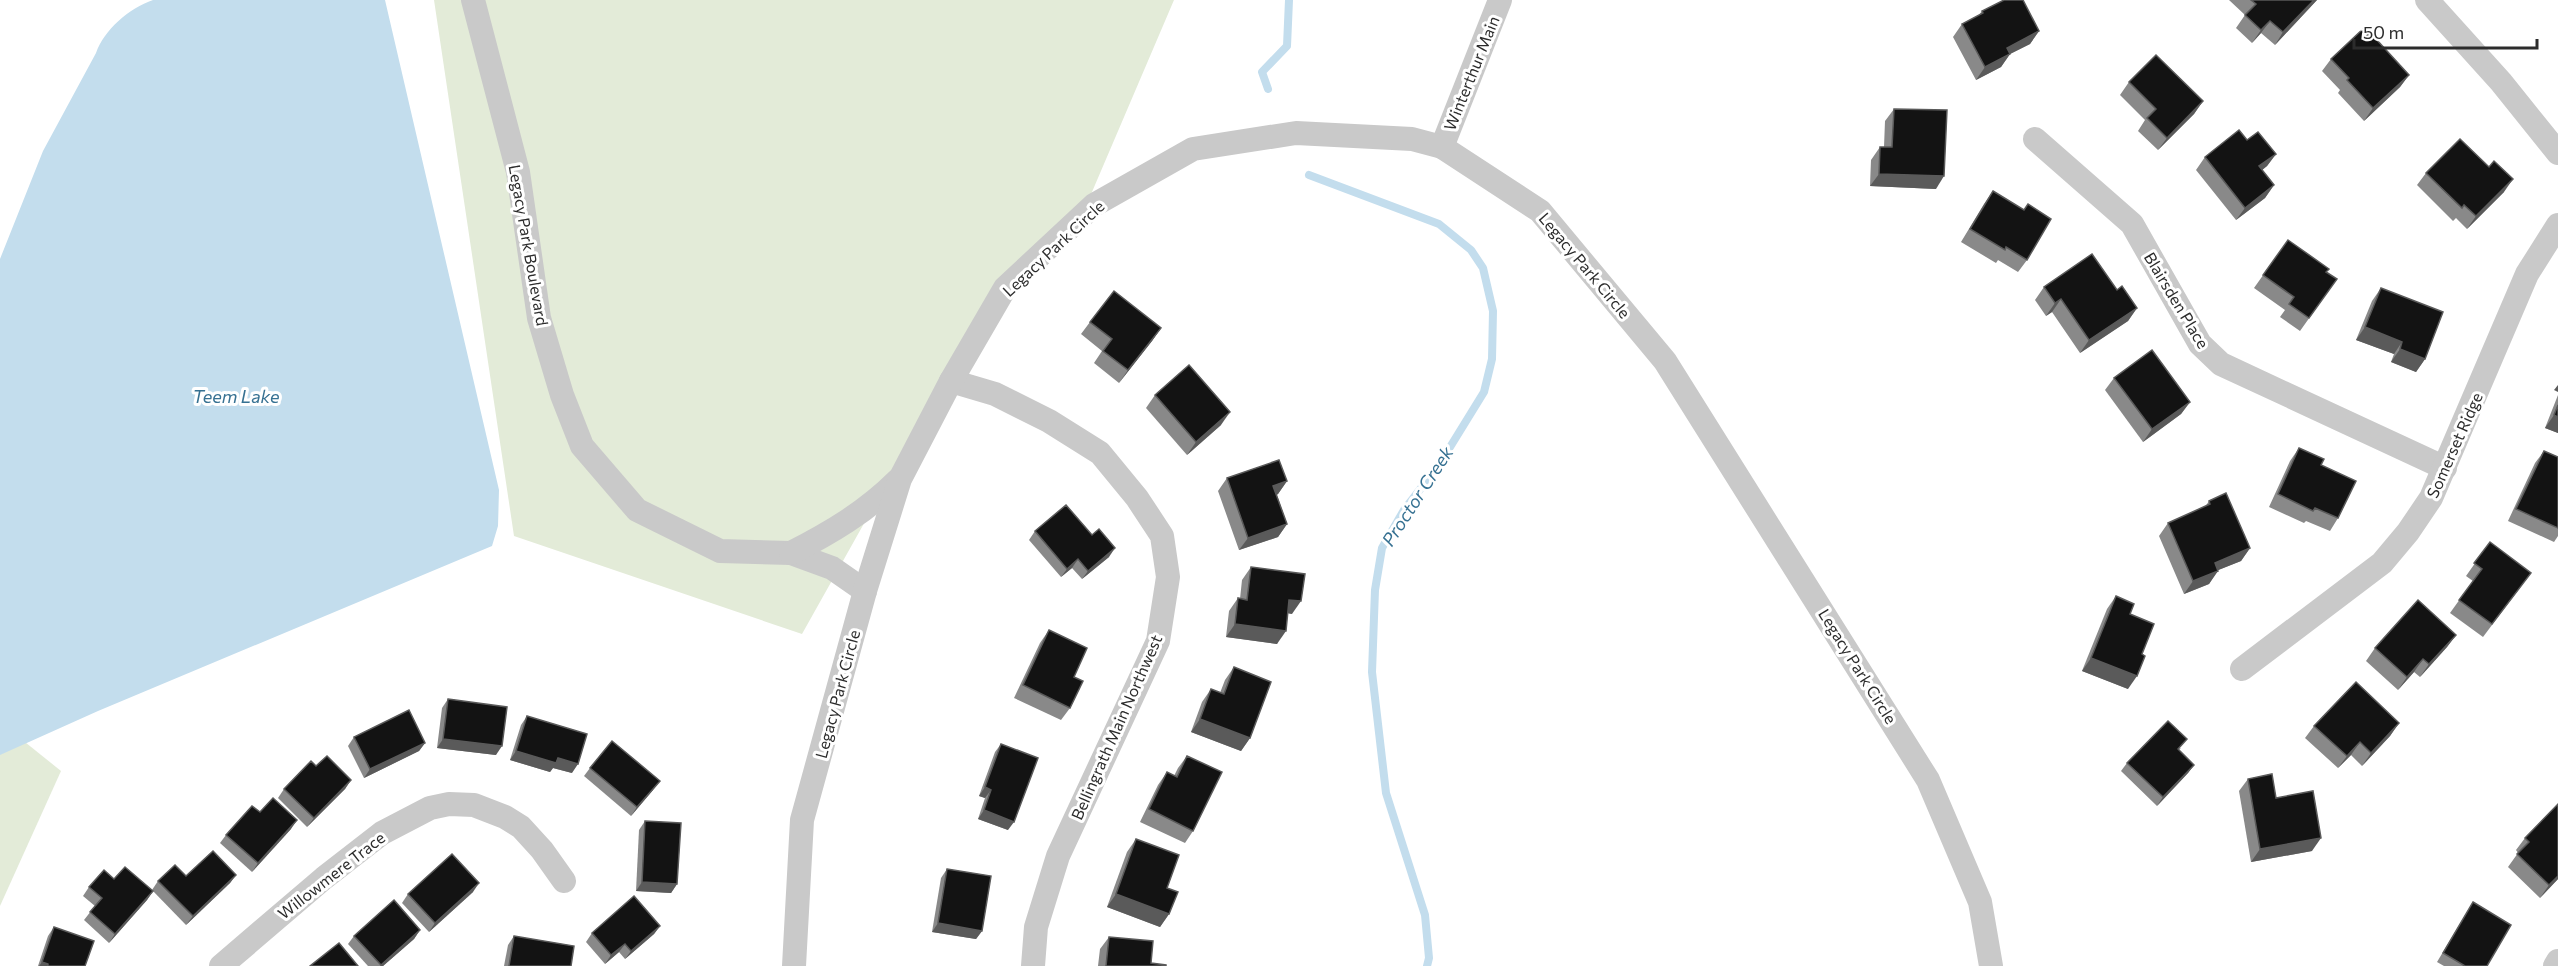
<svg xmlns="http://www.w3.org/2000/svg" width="2558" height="966" font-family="Commissioner,sans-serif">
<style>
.green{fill:#e3ebd8}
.water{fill:#c3dded}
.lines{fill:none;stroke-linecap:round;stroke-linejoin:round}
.stream{stroke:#c3dded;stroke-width:8}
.minor{stroke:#c9c9c9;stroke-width:24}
.wall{fill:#898989}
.shaded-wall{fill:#5a5a5a}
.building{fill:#131313;stroke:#5a5a5a;stroke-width:1.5}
.labels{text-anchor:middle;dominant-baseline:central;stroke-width:6;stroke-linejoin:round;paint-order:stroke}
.street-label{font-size:16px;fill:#2c2c2c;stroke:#fff}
.water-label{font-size:18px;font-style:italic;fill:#367192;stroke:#fff}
</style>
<rect width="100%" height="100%" fill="#fff"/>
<!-- green -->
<g class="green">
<path d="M434,0H1174L1086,206L954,363L802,634L514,536Z"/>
<path d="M0,722L61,771L0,906Z"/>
</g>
<!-- water -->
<path class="water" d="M153,0H385L499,490L498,526L492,546L98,711L0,755V259L43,151L96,53C104,30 129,8 153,0Z"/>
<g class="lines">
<!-- stream -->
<g class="stream">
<path d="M1268,89L1262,72L1287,46L1289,0"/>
<path d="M1309,175L1439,224L1471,250L1483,268L1493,311L1492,359L1484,392L1439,465L1404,510L1382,548L1375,590L1372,672L1386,793L1425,915L1429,958L1427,966"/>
</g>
<!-- minor -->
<g class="minor">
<path d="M473,0L518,172L539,318L562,395L582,446L637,510L720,551L791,553L832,568L865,591"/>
<path d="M2427,0L2501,82L2558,153"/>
<path d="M2035,139L2132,224L2200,344L2221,364L2445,468"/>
<path d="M1442,147L1500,0"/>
<path d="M951,381L995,394L1049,421L1100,453L1137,498L1162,536L1168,577L1158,641L1058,856L1036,927L1033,966"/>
<path d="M791,553C830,533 866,512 898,480"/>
<path d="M2242,669L2382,563L2408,532L2431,498L2527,274L2558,225"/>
<path d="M221,966L324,878L382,833L430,808L449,804L474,805L505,817L521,827L542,850L564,881"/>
<path d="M794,966L802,820L865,591L900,479L951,381L1005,288L1094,205L1193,149L1296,133L1412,139L1442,147L1540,211L1665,361L1928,780L1980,902L1991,966"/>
<path d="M2555,966L2558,961"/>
</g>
</g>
<!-- wall -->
<g class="wall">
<path d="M2229,0H2317L2275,45L2261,33L2252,43L2236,28L2245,15Z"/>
<path d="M1982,11L2039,31L2030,44L2010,54L2001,67L1976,80L1953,37L1962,24L1979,15Z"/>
<path d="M2331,59L2409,75L2400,87L2364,121L2338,93L2340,90L2322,71Z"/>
<path d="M2129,82L2203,101L2194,114L2158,150L2138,131L2145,120L2120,95Z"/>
<path d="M1894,109L1936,189L1870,186L1871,160L1880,147H1884L1885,121Z"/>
<path d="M2247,140L2276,154L2267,166L2262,170L2274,185L2265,198L2236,220L2196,170L2205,157Z"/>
<path d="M2426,173L2504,192L2467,229L2456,218L2453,221L2417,185Z"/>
<path d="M1993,191L2024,210L2028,204L2027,260L2018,272L1998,260L1996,263L1961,242L1984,204Z"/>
<path d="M2288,240L2326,272L2337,279L2300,331L2280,317L2285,310L2254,288Z"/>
<path d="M2044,287L2117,290L2137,308L2128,321L2080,353L2052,312L2046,316L2035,300Z"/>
<path d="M2381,288L2425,359L2416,372L2391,362L2394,354L2356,340L2372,301Z"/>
<path d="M1090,322L1161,328L1152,341L1119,383L1094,363L1102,351L1081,334Z"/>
<path d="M2114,378L2190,402L2181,414L2143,442L2105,390Z"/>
<path d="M1155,395L1221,425L1187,455L1146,408Z"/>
<path d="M2558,395V433L2545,428Z"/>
<path d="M2299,448L2321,465L2338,518L2330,531L2306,521L2304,523L2269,507L2290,461Z"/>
<path d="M2544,451L2558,457V536L2554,542L2508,521L2535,463Z"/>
<path d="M1227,478L1287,481L1278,494L1277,495L1287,524L1278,537L1239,550L1218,491Z"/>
<path d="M2209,501L2250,548L2241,561L2218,570L2209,584L2184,594L2159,536L2168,523L2205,507Z"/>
<path d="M1035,531L1109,557L1082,579L1072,568L1061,577L1029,540Z"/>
<path d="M2490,542L2522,585L2483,637L2450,613L2473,581L2466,576Z"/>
<path d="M1251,567L1292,614L1288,613L1277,644L1226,637L1229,611L1238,598L1240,599L1242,580Z"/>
<path d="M2116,596L2130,614L2128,689L2082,671L2107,609Z"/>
<path d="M1049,630L1074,677L1070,708L1061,720L1014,698L1040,643Z"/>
<path d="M2456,635L2447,647L2420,677L2414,672L2398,690L2366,661L2375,648Z"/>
<path d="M1234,667L1250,738L1241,751L1191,732L1202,702L1211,689L1220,693L1225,680Z"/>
<path d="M448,699L496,755L437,748L442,708Z"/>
<path d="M527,716L572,773L553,768L550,772L510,760L521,725Z"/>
<path d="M2399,723L2390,736L2362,766L2351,755L2338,768L2305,738L2314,726Z"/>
<path d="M354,737L425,743L419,751L364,778L348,746Z"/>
<path d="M1001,744L1008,830L978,819L985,798L979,796L995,752Z"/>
<path d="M2181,748L2179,750L2194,765L2188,773L2157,806L2121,771L2127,763Z"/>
<path d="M1187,756L1193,831L1185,843L1140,822L1158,785L1167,772L1174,776L1178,768Z"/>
<path d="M316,766L351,780L345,789L307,827L278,798L284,789Z"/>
<path d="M590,768L653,790L631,816L584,776Z"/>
<path d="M2248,779L2276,798L2312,851L2251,862L2239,791Z"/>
<path d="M2558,804V879L2540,898L2508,867L2518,853L2516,850L2525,838Z"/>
<path d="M645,821L677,884L671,893L636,891L639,830Z"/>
<path d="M291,829L252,872L220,843L226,835Z"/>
<path d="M1136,839L1169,914L1160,927L1107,907L1127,852Z"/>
<path d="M947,869L982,931L976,939L932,932L941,878Z"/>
<path d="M236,875L230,883L186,925L152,890L158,881L186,876Z"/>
<path d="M114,879L153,891L147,900L109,943L84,920L95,906L83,896L89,887Z"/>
<path d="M473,892L429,932L402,903L408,894Z"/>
<path d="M2473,902L2487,966H2444L2437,962Z"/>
<path d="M660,926L654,934L625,959L619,952L605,964L586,942L592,933Z"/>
<path d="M54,927L85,966H38L48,936Z"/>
<path d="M420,930L414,939L383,966H368L348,944L354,936Z"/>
<path d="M514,936L571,966H504L508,945Z"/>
<path d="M1109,937L1151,963L1166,966H1098L1100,949Z"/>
</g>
<!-- shaded-wall -->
<g class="shaded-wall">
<path d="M2314,0H2317L2275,45L2283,32Z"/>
<path d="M2270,21L2261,33L2252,43L2261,30Z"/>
<path d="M2039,31L2030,44L1998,60L2007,48Z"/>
<path d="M2010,54L2001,67L1976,80L1985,67Z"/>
<path d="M2409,75L2400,87L2364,121L2373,108Z"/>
<path d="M2203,101L2194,114L2158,150L2167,138Z"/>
<path d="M2276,154L2267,166L2251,179L2259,166Z"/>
<path d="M1879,174L1944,176L1936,189L1870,186Z"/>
<path d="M2513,179L2504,192L2467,229L2476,216Z"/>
<path d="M2274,185L2265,198L2236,220L2245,208Z"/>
<path d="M2061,299L2052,312L2046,316L2055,303Z"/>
<path d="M2137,308L2128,321L2080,353L2089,340Z"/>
<path d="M2365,327L2402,342L2394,354L2356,340Z"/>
<path d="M1161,328L1152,341L1119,383L1128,370Z"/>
<path d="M2400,349L2425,359L2416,372L2391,362Z"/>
<path d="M2558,385V392L2554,390Z"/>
<path d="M2190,402L2181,414L2143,442L2152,429Z"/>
<path d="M1230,412L1221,425L1187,455L1196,442Z"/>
<path d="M2554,415L2558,417V433L2545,428Z"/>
<path d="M1287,481L1278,494L1264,499L1273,486Z"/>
<path d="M1287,524L1278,537L1239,550L1248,538Z"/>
<path d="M1115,548L1109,557L1082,579L1088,571Z"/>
<path d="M2250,548L2241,561L2206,575L2215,563Z"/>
<path d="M1078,559L1072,568L1061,577L1067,569Z"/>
<path d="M2218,571L2209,584L2184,594L2193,581Z"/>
<path d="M1289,600L1301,601L1292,614L1281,612Z"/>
<path d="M1235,624L1286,631L1277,644L1226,637Z"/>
<path d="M2456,635L2447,647L2420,677L2429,664Z"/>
<path d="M2091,658L2137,676L2128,689L2082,671Z"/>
<path d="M2423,659L2414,672L2398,690L2407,677Z"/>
<path d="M1200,719L1250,738L1241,751L1191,732Z"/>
<path d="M2399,723L2390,736L2362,766L2371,753Z"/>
<path d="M443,739L502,746L496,755L437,748Z"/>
<path d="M2360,742L2351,755L2338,768L2347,756Z"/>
<path d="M425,743L419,751L364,778L370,769Z"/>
<path d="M516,751L558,758L578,764L572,773L553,768L550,772L510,760Z"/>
<path d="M2194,765L2188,773L2157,806L2163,797Z"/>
<path d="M351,780L345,789L307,827L314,818Z"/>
<path d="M660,781L653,790L631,816L637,807Z"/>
<path d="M985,787L991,790L985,798L979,796Z"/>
<path d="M984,810L1014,822L1008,830L978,819Z"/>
<path d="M297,820L291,829L252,872L258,863Z"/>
<path d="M2321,838L2312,851L2251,862L2260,849Z"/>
<path d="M236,875L230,883L186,925L193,916Z"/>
<path d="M2558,876V879L2540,898L2549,885Z"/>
<path d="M642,882L677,884L671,893L636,891Z"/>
<path d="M479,883L473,892L429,932L435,923Z"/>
<path d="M153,891L147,900L109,943L115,934Z"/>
<path d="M1116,894L1169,914L1160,927L1107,907Z"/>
<path d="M938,923L982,931L976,939L932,932Z"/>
<path d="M660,926L654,934L625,959L631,951Z"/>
<path d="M420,930L414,939L383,966H380Z"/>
<path d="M625,944L619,952L605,964L611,955Z"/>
<path d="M42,962L48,964L47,966H39Z"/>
</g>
<!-- building -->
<g class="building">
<path d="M2004,0H2023L2039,31L2007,48L2010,54L1985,67L1962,24L1983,13L1982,11Z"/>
<path d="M2251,0H2314L2283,32L2270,21L2261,30L2245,15L2256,4Z"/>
<path d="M2365,27L2409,75L2373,108L2347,80L2349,78L2331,59Z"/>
<path d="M2156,55L2203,101L2167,138L2147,118L2156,109L2129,82Z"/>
<path d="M1894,109L1947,110L1944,176L1879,174L1880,147H1892Z"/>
<path d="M2239,130L2247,140L2258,132L2276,154L2259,166L2274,185L2245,208L2205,157Z"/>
<path d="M2460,139L2489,167L2494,161L2513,179L2476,216L2464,205L2462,208L2426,173Z"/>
<path d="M1993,191L2024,210L2028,204L2051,219L2027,260L2006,247L2005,250L1970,229Z"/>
<path d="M2288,240L2329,269L2326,272L2337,279L2309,318L2289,304L2294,297L2263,275Z"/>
<path d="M2092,254L2117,290L2122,286L2137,308L2089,340L2061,299L2055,303L2044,287Z"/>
<path d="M2381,288L2443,312L2425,359L2400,349L2402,342L2365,327Z"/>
<path d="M1114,291L1161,328L1128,370L1103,351L1112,339L1090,322Z"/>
<path d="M2152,350L2190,402L2152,429L2114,378Z"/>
<path d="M1189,365L1230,412L1196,442L1155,395Z"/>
<path d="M2558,405V417L2554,415Z"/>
<path d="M2299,448L2324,459L2321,465L2356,481L2338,518L2315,508L2313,511L2278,494Z"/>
<path d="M2544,451L2558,457V528L2516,509Z"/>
<path d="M1279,460L1287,481L1273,486L1287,524L1248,538L1227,478Z"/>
<path d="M2226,493L2250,548L2215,563L2218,571L2193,581L2168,523L2210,504L2209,501Z"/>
<path d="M1066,505L1092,535L1099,529L1115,548L1088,571L1078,559L1067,569L1035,531Z"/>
<path d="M2490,542L2531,573L2492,624L2459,600L2482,569L2474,563Z"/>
<path d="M1251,567L1305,574L1301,601L1289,600L1286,631L1235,624L1238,598L1247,600Z"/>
<path d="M2116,596L2134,604L2130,614L2154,624L2142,654L2145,656L2137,676L2091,658Z"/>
<path d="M2418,600L2456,635L2429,664L2423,659L2407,677L2375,648Z"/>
<path d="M1049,630L1087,648L1074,677L1083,681L1070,708L1023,685Z"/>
<path d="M1234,667L1271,682L1250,738L1200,719L1211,689L1224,694Z"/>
<path d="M2356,682L2399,723L2371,753L2360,742L2347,756L2314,726Z"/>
<path d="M448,699L507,707L502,746L443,739Z"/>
<path d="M409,710L425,743L370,769L354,737Z"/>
<path d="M527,716L587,734L578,764L558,758L556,763L516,751Z"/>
<path d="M2168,721L2187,739L2178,749L2194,765L2163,797L2127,763Z"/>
<path d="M612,741L660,781L637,807L590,768Z"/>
<path d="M1001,744L1038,758L1014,822L984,810L991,790L985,787Z"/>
<path d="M327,756L351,780L314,818L284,789L311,761L316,766Z"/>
<path d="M1187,756L1222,772L1193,831L1149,809L1167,772L1177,777Z"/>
<path d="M2272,774L2276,798L2313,791L2321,838L2260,849L2248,779Z"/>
<path d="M273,798L297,820L258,863L226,835L252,806L260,812Z"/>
<path d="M2558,804V876L2549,885L2517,854L2529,842L2525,838Z"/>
<path d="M645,821L681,823L677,884L642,882Z"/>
<path d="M1136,839L1179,855L1167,888L1178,892L1169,914L1116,894Z"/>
<path d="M213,851L236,875L193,916L158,881L175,865L186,876Z"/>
<path d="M452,854L479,883L435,923L408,894Z"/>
<path d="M125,867L153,891L115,934L90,912L102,898L89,887L104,870L114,879Z"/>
<path d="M947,869L991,876L982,931L938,923Z"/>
<path d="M634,896L660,926L631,951L625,944L611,955L592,933Z"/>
<path d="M394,900L420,930L381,965L354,936Z"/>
<path d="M2473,902L2511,925L2487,966H2465L2443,953Z"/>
<path d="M54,927L94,941L85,966H48V964L42,962Z"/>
<path d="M514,936L574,946L571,966H509Z"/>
<path d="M1109,937L1153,941L1151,963L1166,965V966H1106Z"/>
<path d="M339,943L358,966H310Z"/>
</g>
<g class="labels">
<!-- street labels -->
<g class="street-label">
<text transform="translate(1471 73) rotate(-68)">Winterthur Main</text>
<text transform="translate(529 245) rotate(80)">Legacy Park Boulevard</text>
<text transform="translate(1053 248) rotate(-43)">Legacy Park Circle</text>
<text transform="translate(1585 265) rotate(50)">Legacy Park Circle</text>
<text transform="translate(2177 300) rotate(59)">Blairsden Place</text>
<text transform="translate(2454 445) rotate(-66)">Somerset Ridge</text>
<text transform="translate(1858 666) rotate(58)">Legacy Park Circle</text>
<text transform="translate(837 694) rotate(-75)">Legacy Park Circle</text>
<text transform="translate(1116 727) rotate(-66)">Bellingrath Main Northwest</text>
<text transform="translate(331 875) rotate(-38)">Willowmere Trace</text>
</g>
<!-- water labels -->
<g class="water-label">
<text x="236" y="396">Teem Lake</text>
<text transform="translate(1417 496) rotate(-57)">Proctor Creek</text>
</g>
</g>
<!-- scale -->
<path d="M2354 39v9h183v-9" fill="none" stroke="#2c2c2c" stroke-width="3"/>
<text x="2363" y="39" font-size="18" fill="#2c2c2c" stroke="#ffffff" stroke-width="4.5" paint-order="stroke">50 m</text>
</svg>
